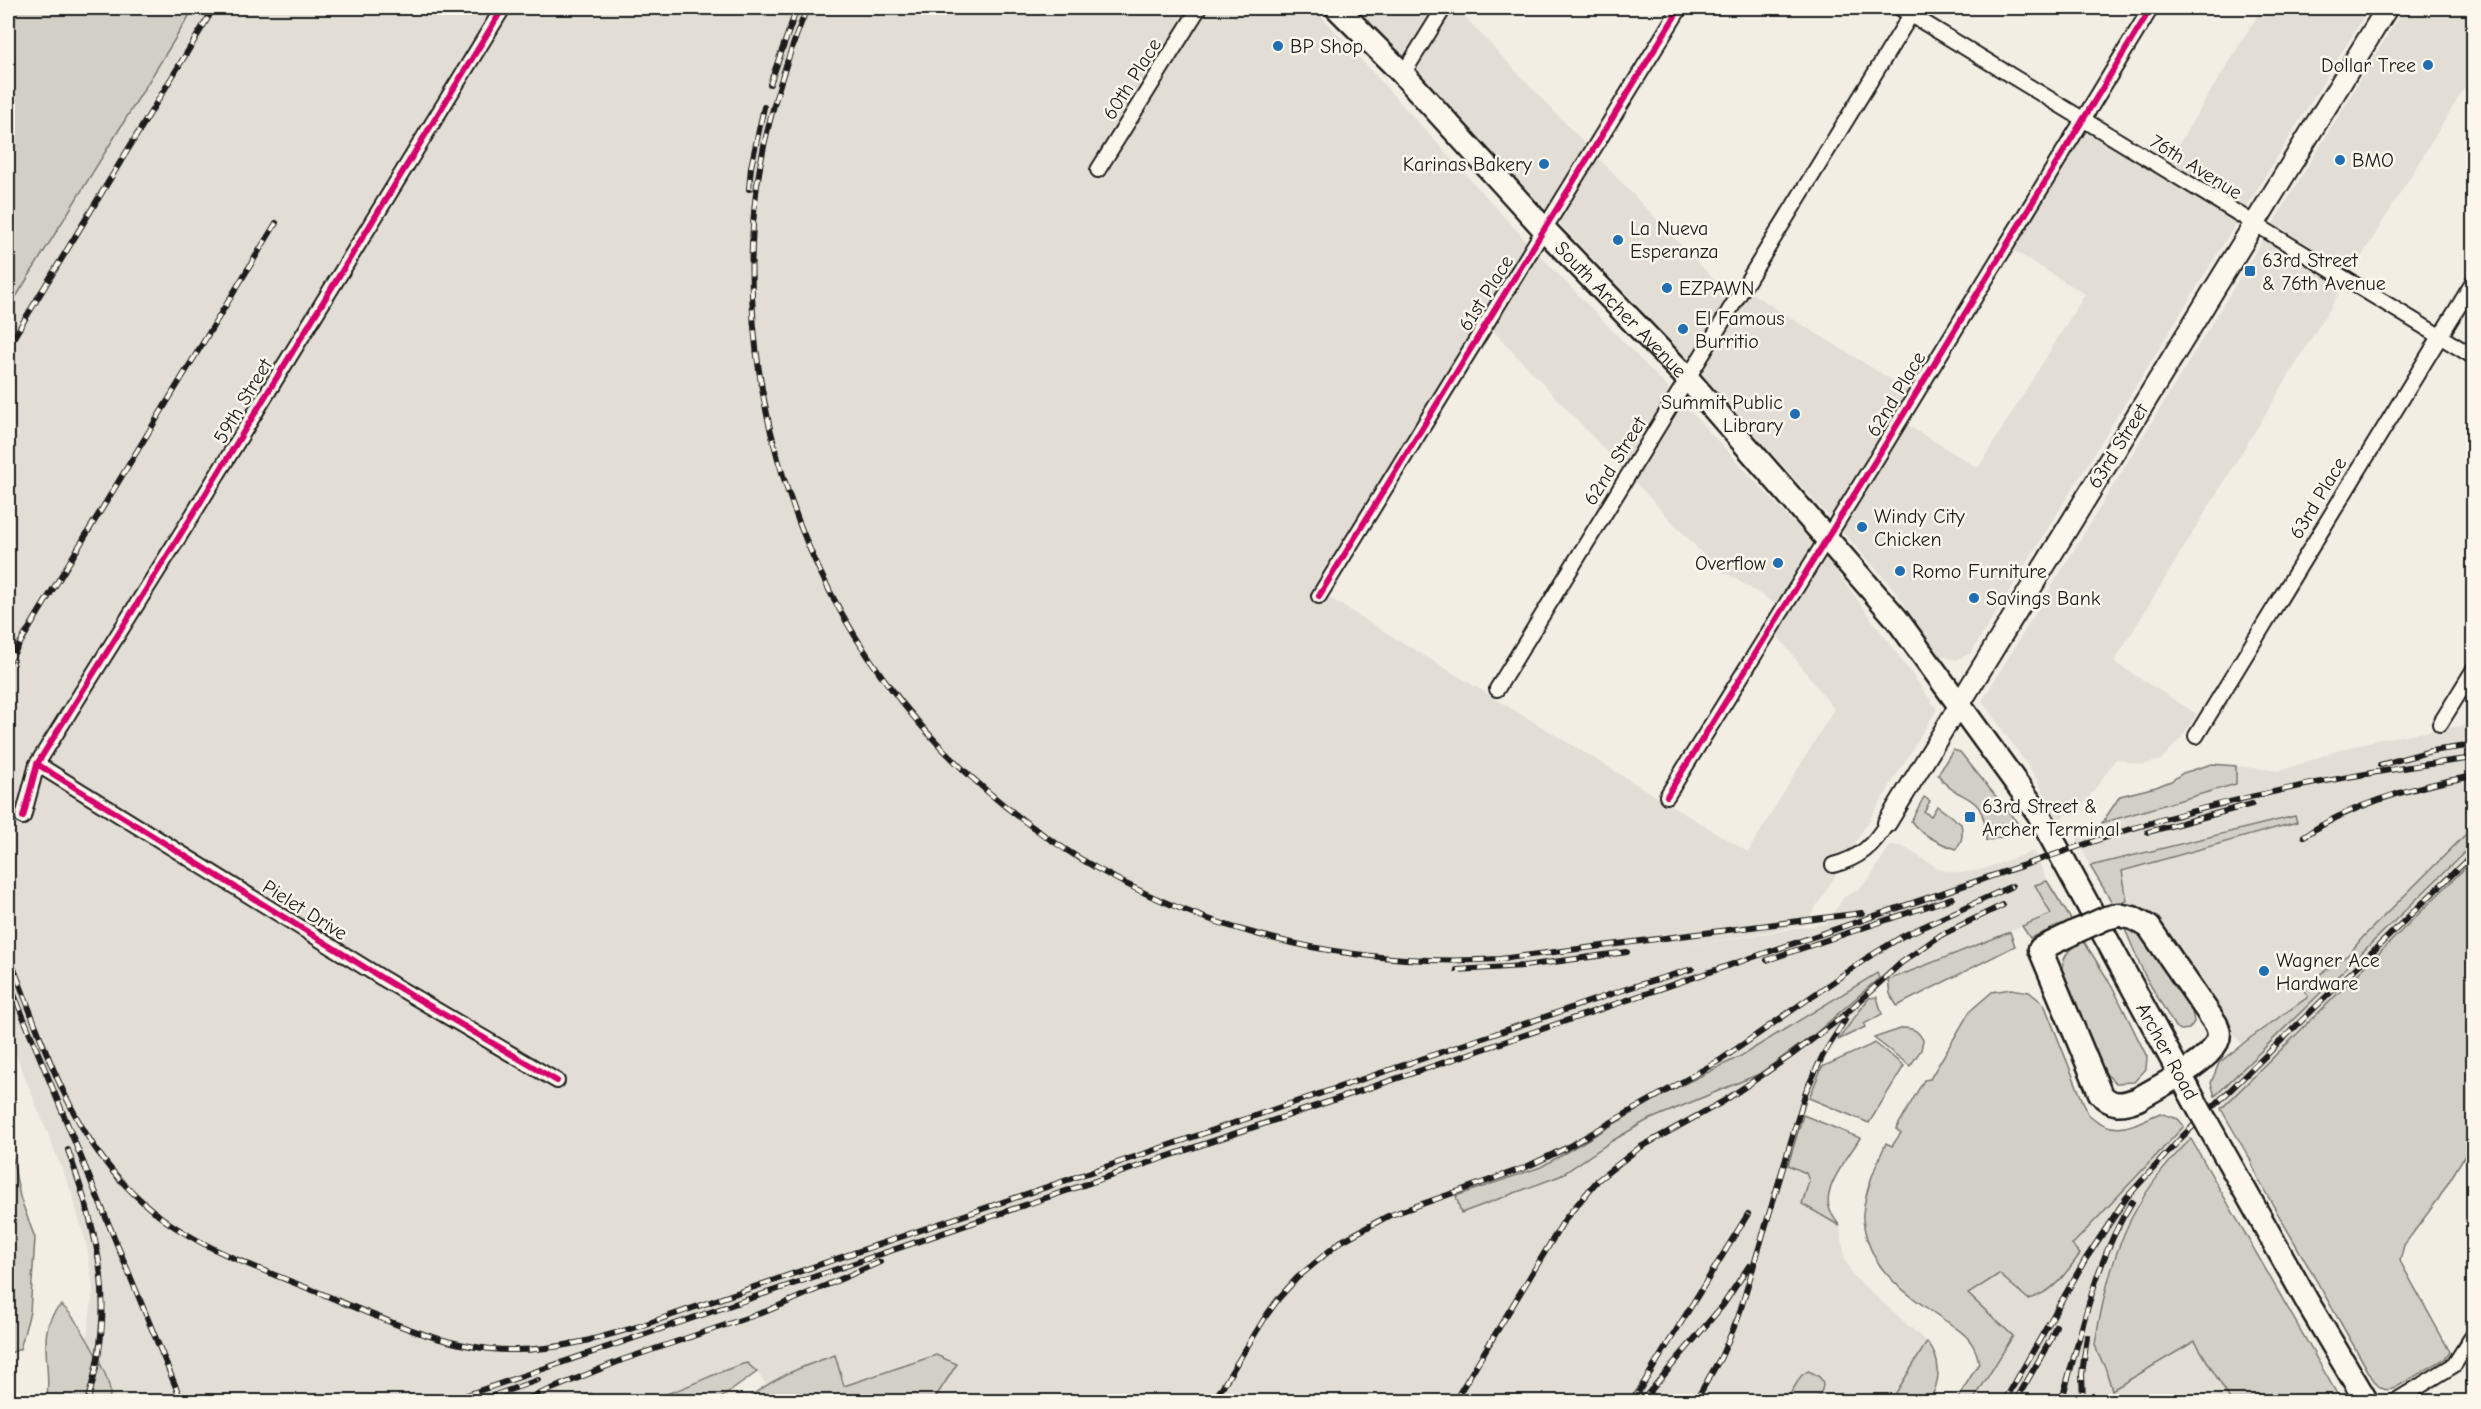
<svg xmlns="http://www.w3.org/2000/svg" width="2481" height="1409" font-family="'Comic Neue',sans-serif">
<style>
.built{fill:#e2ded5;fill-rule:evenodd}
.green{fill:#d2cfc6;stroke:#777671;stroke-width:1.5}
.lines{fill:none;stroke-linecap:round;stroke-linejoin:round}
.minor-casing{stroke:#1c1c1c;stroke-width:18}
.tertiary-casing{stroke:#1c1c1c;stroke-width:22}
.secondary-casing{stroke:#1c1c1c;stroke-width:24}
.primary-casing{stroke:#1c1c1c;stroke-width:27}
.minor{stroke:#fbf7ec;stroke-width:14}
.tertiary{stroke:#fbf7ec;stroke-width:18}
.secondary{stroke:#fbf7ec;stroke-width:20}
.primary{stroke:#fbf7ec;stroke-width:22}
.rail-casing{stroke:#1c1c1c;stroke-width:6}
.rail{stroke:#fbf7ec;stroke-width:4;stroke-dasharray:11;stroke-linecap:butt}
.primary-bridge-casing{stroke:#1c1c1c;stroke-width:27;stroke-linecap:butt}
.primary-bridge{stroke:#fbf7ec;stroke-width:22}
.cycleway-casing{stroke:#fbf7ec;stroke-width:10}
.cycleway{stroke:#d6006c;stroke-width:6}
.poi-dot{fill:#1f6fb2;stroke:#fbf7ec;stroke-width:2}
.labels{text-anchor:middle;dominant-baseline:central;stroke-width:5;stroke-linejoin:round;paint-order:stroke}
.poi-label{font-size:20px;fill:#1c1c1c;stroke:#fbf7ec;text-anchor:start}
.street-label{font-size:20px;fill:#1c1c1c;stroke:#fbf7ec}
</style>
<rect width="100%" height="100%" fill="#f2eee4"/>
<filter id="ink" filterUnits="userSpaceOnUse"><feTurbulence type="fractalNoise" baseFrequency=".0167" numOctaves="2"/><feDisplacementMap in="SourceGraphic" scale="12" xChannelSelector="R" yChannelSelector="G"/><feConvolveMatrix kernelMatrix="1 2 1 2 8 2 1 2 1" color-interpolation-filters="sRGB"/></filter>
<g filter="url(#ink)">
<!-- built -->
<g class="built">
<path d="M194,8H1193L1202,17L1208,8H1314L1530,245L1693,414L1830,562L1937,709L1805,925L1690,946L1827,923L1844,897L1859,889L1869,879L1889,847L1893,845L1902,846L1941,870L1960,873L1980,870L2034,851L2047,881L2035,885L2051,914L1888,980L1862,1005L1823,1063L1807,1103L1788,1164L1806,1173L1809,1181L1802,1204L1840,1226L1845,1259L1852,1275L1927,1342L1891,1402H932L936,1355L844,1386L835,1355L791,1371L766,1384L757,1372L721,1370L685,1387L644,1399L596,1398L591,1393L568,1402L71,1401L86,1346L93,1290L87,1247L72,1194L8,1035V310ZM1484,321L1713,565L1786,610L1774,631L1834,709L1748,852L1318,591ZM1877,974L1879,978L1816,1033L1759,1074L1646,1121L1612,1141L1560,1176L1519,1193L1461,1212L1456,1196L1541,1167L1670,1091L1741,1056Z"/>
<path d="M1356,8H1456L1737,304L1746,290L1913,393L1898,419L1978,468L2085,294L2008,247L2086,118L2164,168L2262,8H2369L1971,653L1956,660L1936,654L1894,589L1665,335Z"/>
<path d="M2404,8H2473V74L2114,662L2197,714L2182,737L2161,760L2142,765L2116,759L2082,807L2058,819L2033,773L1982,701Z"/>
<path d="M2473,724V827L2363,937L2349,954L2302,987L2309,997L2242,1045L2149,914L2143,909L2128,904L2122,871L2297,821L2176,844L2090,866L2076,836L2102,823L2236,784V766L2280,771L2333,752L2375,740Z"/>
<path d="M2473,844V860L2221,1109L2215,1096Z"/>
<path d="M2184,1126L2191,1139L2166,1162L2143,1195L2124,1231L2112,1261L2095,1344L2112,1390L2195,1340L2231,1401H1973L2013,1336L1967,1294L1999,1274L2028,1299L2044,1295L2059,1281L2080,1254L2071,1246Z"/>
</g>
<!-- green -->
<g class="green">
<path d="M8,8H194L8,310Z"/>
<path d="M1953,750L1960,752L2024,831L1986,841C1986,786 1957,806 1938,774Z"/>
<path d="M2212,764L2236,766V784L2102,823L2120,796L2156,787L2171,781L2183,773Z"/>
<path d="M1924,797L1930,801L1924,812L1931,816L1937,806L1961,824C1963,834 1963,840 1956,849C1940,844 1920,834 1911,821Z"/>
<path d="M2295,816L2297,822L2122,871L2127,901L2113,904L2090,866Z"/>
<path d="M2473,827V844L2215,1096L2211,1083L2219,1063L2250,1038L2308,997L2302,987L2349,954L2363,937Z"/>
<path d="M2473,860V1142L2439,1198L2404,1245L2400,1261L2450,1352L2446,1358L2395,1388C2379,1395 2373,1379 2366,1367L2258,1179L2251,1161L2221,1109Z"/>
<path d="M2047,881L2072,921L2030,938L2022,926L2051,914L2035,885Z"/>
<path d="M2124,927L2140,933L2194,1009L2192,1011L2194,1022L2189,1029L2181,1030L2175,1027L2145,976Z"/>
<path d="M2010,932L2015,946L1897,1006L1890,994L1888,980Z"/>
<path d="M2083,940L2112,986L2147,1057L2146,1069L2134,1082L2116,1083L2104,1072L2062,977C2060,961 2068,947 2083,940Z"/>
<path d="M1877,973L1879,978L1816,1033L1759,1074L1646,1121L1612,1141L1560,1176L1461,1213L1456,1196L1541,1167L1670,1091L1741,1056Z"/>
<path d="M2011,989L2029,992L2044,1004L2088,1114C2115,1138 2130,1126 2160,1113L2178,1119L2184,1126L2072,1245L2080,1254C2064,1275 2055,1292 2028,1299L1999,1274L1968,1294L2013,1336L1973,1401H1956L1979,1363C1975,1339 1962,1332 1943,1319C1909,1296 1874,1274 1865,1231C1864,1226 1862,1219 1863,1213C1866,1188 1876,1165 1886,1143L1892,1146L1901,1133L1896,1129L1924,1080L1930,1079L1970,1011L1992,992Z"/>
<path d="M1877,997L1882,1014L1864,1024L1865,1027L1838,1040L1869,998Z"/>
<path d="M1903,1028C1914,1028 1918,1031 1923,1040L1921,1050L1910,1066L1874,1038Z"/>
<path d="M1875,1043L1904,1066L1869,1123L1809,1098L1822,1067Z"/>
<path d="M1803,1115L1860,1138C1849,1156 1821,1189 1830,1210C1832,1215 1836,1221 1840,1226L1802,1204L1809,1181L1806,1173L1788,1165Z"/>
<path d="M8,1135L20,1197L35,1238L30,1312L20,1349L8,1354Z"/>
<path d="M2191,1139L2199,1153L2341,1401H2231L2195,1341L2112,1390L2105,1367L2098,1354L2095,1344C2109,1259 2128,1200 2191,1139Z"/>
<path d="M61,1305C76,1315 109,1374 110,1392C111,1395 109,1398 108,1401H46C54,1371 33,1329 61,1305Z"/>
<path d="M1927,1342C1942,1360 1941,1382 1929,1401H1891Z"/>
<path d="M835,1355L844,1386L936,1355L957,1364L933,1401H744C775,1377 798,1368 835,1355Z"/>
<path d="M747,1363L757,1372L717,1401H568L591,1393L596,1398C611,1398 629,1401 644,1399C680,1394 712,1372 747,1363Z"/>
<path d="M1808,1371C1827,1378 1826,1386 1816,1401H1786L1801,1376Z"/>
</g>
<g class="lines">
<!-- minor casing -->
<g class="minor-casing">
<g id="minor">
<path d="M1900,8L2474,357"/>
<path d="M1403,74L1444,8"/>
<path d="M1098,170L1199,8"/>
<path d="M1319,596L1680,8"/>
<path d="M1497,689L1915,8"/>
<path d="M2440,724L2474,669"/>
<path d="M2196,736L2474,281"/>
<path d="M37,764L382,978L557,1081"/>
<path d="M1667,796L1880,453L2151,8"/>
<path d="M23,817L37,764L192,516L503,8"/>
<path d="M1833,865C1860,858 1873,846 1887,823"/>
<path d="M2394,1402L2454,1365L2474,1334"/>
</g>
</g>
<!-- tertiary casing -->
<g class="tertiary-casing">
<path id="tertiary" d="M1887,823L1959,705"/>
</g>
<!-- secondary casing -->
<g class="secondary-casing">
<path id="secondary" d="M1959,705L2387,8"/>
</g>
<!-- primary casing -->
<g class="primary-casing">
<g id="primary">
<path id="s1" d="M1337,8L1403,74L1545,230L1688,379L1896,618L2038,813L2200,1111"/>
<path d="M2077,931L2040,949L2100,1093C2111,1107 2122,1105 2138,1099C2159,1086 2205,1065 2217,1042C2220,1036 2219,1030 2216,1024L2149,927L2133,918L2118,915"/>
<path d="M2207,1123L2308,1303L2367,1402"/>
</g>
</g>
<!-- minor -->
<use href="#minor" class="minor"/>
<!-- tertiary -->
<use href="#tertiary" class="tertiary"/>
<!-- secondary -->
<use href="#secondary" class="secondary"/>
<!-- primary -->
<use href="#primary" class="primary"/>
<!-- rail casing -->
<g class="rail-casing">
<g id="rail">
<path d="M807,8C784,65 766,124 757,185C745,276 753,371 778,459C869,784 1168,979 1500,959L1862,913"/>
<path d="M770,84L797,8"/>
<path d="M749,189L751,167L764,107"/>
<path d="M8,347L214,8"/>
<path d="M8,663L276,223"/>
<path d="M2380,765L2431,751L2474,745"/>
<path d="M2148,832L2252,804"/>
<path d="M2304,836C2354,803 2415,786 2474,776"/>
<path d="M8,954C38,1028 62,1111 114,1173C132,1193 153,1213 175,1227C218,1255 268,1272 315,1291C377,1316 442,1349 510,1350C556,1351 599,1338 643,1325L1632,987L1692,969"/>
<path d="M1767,960L1952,898"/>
<path d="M1457,970L1524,966L1627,952"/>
<path d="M8,980L182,1402"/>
<path d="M68,1150C100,1241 117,1307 87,1402"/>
<path d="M446,1402L2124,831C2238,795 2355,773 2474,758"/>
<path d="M475,1402L538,1380"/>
<path d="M520,1402L622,1360L767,1311L880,1262"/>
<path d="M1213,1402L1266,1316L1279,1298L1297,1278L1340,1242L1388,1216L1524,1168L1566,1148L1722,1059L1867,958L1903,936L2012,886"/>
<path d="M1454,1402L1565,1219L1598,1180L1639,1148L1724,1101L1790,1056L1842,1017L1901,963L1941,935L2003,905"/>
<path d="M1632,1402L1748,1214"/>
<path d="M1641,1402L1723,1305L1749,1266"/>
<path d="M1695,1402L1721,1357L1738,1318L1806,1091L1823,1055L1845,1020"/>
<path d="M2004,1402L2085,1260L2127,1197L2183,1136L2474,853"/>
<path d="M2015,1402L2050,1341L2056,1326"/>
<path d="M2061,1402C2082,1334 2094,1262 2132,1202"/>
<path d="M2083,1402L2082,1374L2087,1337"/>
</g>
</g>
<!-- rail -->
<use href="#rail" class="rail"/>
<!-- primary-bridge casing -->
<g class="primary-bridge-casing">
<g id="primary-bridge">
<path d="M2077,931L2106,918L2118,915"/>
<path d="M2200,1111L2207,1123"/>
</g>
</g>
<!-- primary-bridge -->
<use href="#primary-bridge" class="primary-bridge"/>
<!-- cycleway casing -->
<g class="cycleway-casing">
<g id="cycleway">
<path d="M1319,596L1680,8"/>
<path d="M37,764L382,978L557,1081"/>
<path d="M1667,796L1880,453L2151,8"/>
<path d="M23,817L37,764L192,516L503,8"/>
</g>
</g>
<!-- cycleway -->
<use href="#cycleway" class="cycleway"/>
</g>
</g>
<!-- markers -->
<g class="poi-dot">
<circle cx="1278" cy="46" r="6"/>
<circle cx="2428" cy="65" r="6"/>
<circle cx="2340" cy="160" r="6"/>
<circle cx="1544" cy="164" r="6"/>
<circle cx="1618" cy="240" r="6"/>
<rect x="2244" y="265" width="12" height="12" rx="3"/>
<circle cx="1667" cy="288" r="6"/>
<circle cx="1683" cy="329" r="6"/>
<circle cx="1795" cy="414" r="6"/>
<circle cx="1862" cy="527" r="6"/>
<circle cx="1778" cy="563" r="6"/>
<circle cx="1900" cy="571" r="6"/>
<circle cx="1974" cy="598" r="6"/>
<rect x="1964" y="811" width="12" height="12" rx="3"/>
<circle cx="2264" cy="971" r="6"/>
</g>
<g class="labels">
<!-- poi labels -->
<g class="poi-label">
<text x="1290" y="46">BP Shop</text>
<text x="2416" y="65" text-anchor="end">Dollar Tree</text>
<text x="2352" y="160">BMO</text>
<text x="1532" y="164" text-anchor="end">Karinas Bakery</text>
<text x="1630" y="228">La Nueva<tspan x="1630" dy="23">Esperanza</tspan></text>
<text x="2262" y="260">63rd Street<tspan x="2262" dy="23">&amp; 76th Avenue</tspan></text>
<text x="1679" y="288">EZPAWN</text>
<text x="1695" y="318">El Famous<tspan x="1695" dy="23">Burritio</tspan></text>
<text x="1783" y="402" text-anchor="end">Summit Public<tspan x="1783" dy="23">Library</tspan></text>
<text x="1874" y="516">Windy City<tspan x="1874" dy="23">Chicken</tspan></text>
<text x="1766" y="563" text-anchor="end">Overflow</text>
<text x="1912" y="571">Romo Furniture</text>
<text x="1986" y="598">Savings Bank</text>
<text x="1982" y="806">63rd Street &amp;<tspan x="1982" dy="23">Archer Terminal</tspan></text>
<text x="2276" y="960">Wagner Ace<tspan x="2276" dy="23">Hardware</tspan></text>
</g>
<!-- street labels -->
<g class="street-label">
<text transform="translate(1132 79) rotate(-58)">60th Place</text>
<text transform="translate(2196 167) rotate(32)">76th Avenue</text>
<text transform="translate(1486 293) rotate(-58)">61st Place</text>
<text stroke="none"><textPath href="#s1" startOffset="414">South Archer Avenue</textPath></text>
<text transform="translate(1896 394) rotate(-59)">62nd Place</text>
<text transform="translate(243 401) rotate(-59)">59th Street</text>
<text transform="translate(2118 446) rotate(-58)">63rd Street</text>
<text transform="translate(1615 461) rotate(-58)">62nd Street</text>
<text transform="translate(2318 498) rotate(-59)">63rd Place</text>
<text transform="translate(305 910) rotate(32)">Pielet Drive</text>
<text stroke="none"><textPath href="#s1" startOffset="1340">Archer Road</textPath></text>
</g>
</g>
<!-- margin -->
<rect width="2481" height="1409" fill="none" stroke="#fbf7ec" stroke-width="30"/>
<rect x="15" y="15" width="2451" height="1379" fill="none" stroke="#1c1c1c" stroke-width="2" filter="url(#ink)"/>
</svg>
